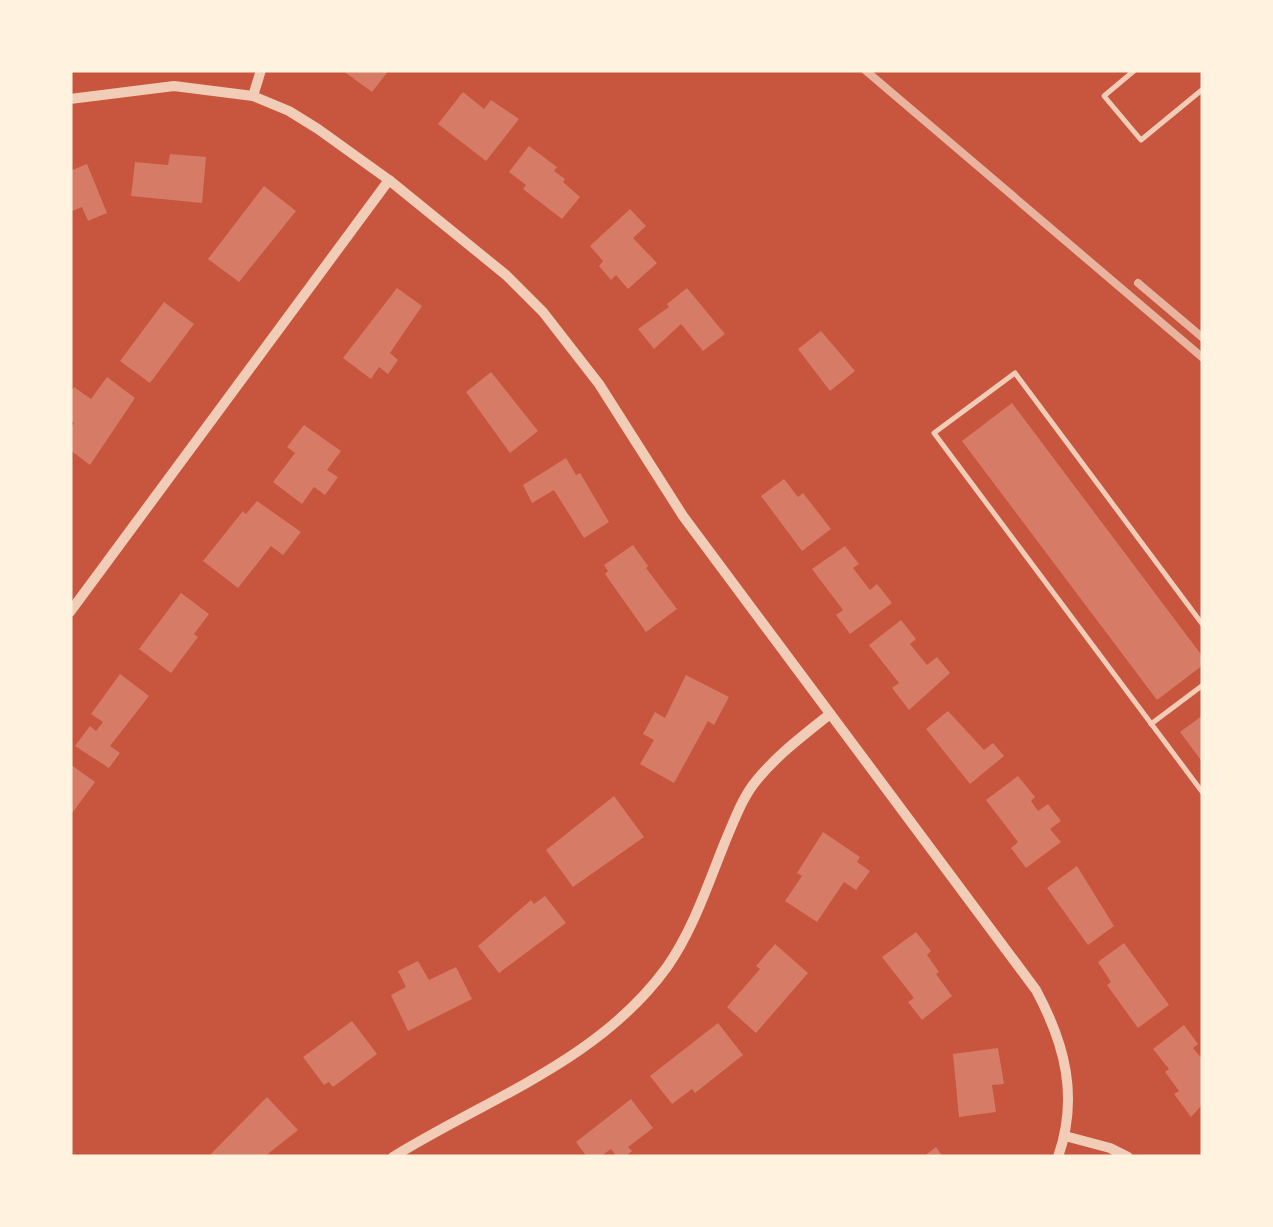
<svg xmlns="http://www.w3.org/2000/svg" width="1273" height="1227" font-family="Lato,sans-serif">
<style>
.building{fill:#d67c66}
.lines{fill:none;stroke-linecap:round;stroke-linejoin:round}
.service{stroke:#f1ccb7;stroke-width:5}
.minor{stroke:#f1ccb7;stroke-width:10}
.rail{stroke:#e9b49f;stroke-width:8}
</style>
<rect width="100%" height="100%" fill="#c8553d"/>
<!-- building -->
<g class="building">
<path d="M342,70H389L372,92Z"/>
<path d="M463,92L484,109L491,100L519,119L486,161L438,124Z"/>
<path d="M529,146L557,167L554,171L565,179L563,182L580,197L562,219L523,189L526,185L509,172Z"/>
<path d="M170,154L206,157L202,203L131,196L135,162L168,165Z"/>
<path d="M87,164L107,213L88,221L82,207L70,212V171Z"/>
<path d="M264,186L296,211L239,282L208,259Z"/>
<path d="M630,209L646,226L633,238L657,263L628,289L616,275L611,280L599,266L603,261L590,246Z"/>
<path d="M397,288L422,306L390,353L398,360L388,374L379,367L371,379L343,358Z"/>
<path d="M687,288L725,334L703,351L681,324L654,349L638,329L669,307L667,304Z"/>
<path d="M164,302L194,324L150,383L120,361Z"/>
<path d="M821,331L855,371L830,391L798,349Z"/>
<path d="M491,372L538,431L510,453L466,392Z"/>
<path d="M107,377L135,398L90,465L70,450V430L74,423L70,420V393L74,387L91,399Z"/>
<path d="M1012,403L1203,657V665L1157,700L962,441Z"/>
<path d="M304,425L341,451L327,470L338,477L325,495L314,487L302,504L273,482L295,453L287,447Z"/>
<path d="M566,458L576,475L580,473L609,522L584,538L554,490L532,503L523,485Z"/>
<path d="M784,479L798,497L803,493L831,529L802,551L761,496Z"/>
<path d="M257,501L301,532L283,555L271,546L238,588L203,561L243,511L246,514Z"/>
<path d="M633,545L648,566L646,568L677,609L646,632L605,574L608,571L604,565Z"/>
<path d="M845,546L859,564L853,568L870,590L877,584L892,603L850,634L836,615L843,610L812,569Z"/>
<path d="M181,593L209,614L194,634L198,637L171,673L139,649Z"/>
<path d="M901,620L916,639L910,644L927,665L937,657L950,673L909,710L892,688L899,683L869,645Z"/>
<path d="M120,674L149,696L110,746L120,753L109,768L75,746L90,726L96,731L103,722L91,714Z"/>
<path d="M686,675L729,697L714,725L708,721L674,783L640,764L654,740L643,734L655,712L665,718Z"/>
<path d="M948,711L984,750L993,743L1004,756L970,784L926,729Z"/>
<path d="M1203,715V763L1180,732Z"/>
<path d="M70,764L95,782L70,816Z"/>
<path d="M1018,776L1035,797L1031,801L1038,811L1048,804L1061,821L1050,829L1061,842L1026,868L1011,848L1018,842L986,800Z"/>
<path d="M614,796L644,837L573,887L546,850Z"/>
<path d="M823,832L860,857L857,862L870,871L856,890L844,882L817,922L785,901L802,876L797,873Z"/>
<path d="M1077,866L1114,926L1088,945L1047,888Z"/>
<path d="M545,896L566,923L499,973L478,946L531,900L534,904Z"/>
<path d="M916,932L931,951L927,955L939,972L936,974L952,996L922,1020L908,1002L914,998L882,957Z"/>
<path d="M1124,943L1169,1005L1138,1028L1107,985L1111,982L1098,962Z"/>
<path d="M775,944L808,973L756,1033L727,1007L760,969L756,966Z"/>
<path d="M418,961L429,980L456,967L472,999L408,1031L391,995L406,987L398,971Z"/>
<path d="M352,1021L377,1054L333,1087L329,1082L324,1085L303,1057Z"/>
<path d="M718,1023L743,1055L695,1093L692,1089L672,1104L650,1076Z"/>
<path d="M1184,1025L1198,1044L1193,1048L1203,1060V1104L1191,1117L1174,1094L1179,1091L1165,1072L1169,1069L1153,1049Z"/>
<path d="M998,1048L1004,1084L992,1085L996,1112L959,1117L953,1054Z"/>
<path d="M267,1097L298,1130L264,1157H208Z"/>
<path d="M631,1099L653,1128L628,1147L632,1151L625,1157H617L611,1149L600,1157H587L576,1142Z"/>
<path d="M936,1147L943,1157H923Z"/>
</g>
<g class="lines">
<!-- service -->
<g class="service">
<path d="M1135,70L1104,96L1141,140L1203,89"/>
<path d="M1203,625L1015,373L934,433L1203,793"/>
<path d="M1151,724L1203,685"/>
</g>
<!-- minor -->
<g class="minor">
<path d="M253,96L261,70"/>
<path d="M70,99L174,86L253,96L289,111L318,129L389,180L506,275L543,312L599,384L683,516L1036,990C1065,1044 1079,1097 1058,1157"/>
<path d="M70,612L389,180"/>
<path d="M1065,1136L1110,1148L1128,1157"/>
<path d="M393,1157C488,1098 599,1061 667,967C693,930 708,884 725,842C734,821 742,798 756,781C777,755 805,734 830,714"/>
</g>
<!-- rail -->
<g class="rail">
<path d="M865,70L1203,358"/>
<path d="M1138,283L1203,338"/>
</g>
</g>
<!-- border -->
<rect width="1273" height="1227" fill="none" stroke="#fff3e0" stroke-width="145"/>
</svg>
